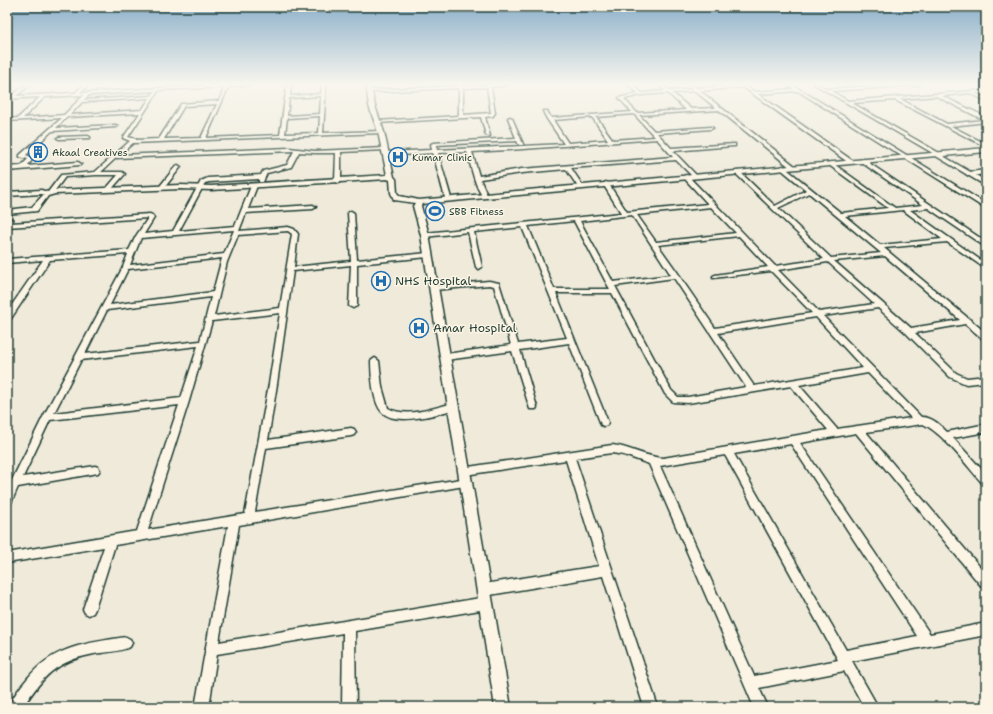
<svg xmlns="http://www.w3.org/2000/svg" width="993" height="714" font-family="'Shantell Sans',sans-serif">
<style>
.lines{fill:none;stroke-linecap:round;stroke-linejoin:round}
.minor-casing{stroke:#1f3d34;stroke-width:3}
.tertiary-casing{stroke:#1f3d34;stroke-width:3}
.minor{fill:#fcf5e5;fill-rule:evenodd}
.tertiary{fill:#fcf5e5;fill-rule:evenodd}
.labels{text-anchor:middle;dominant-baseline:central;stroke-width:3;stroke-linejoin:round;paint-order:stroke}
.far-poi-label{font-size:10px;fill:#1f3d34;stroke:#fcf5e5;text-anchor:start}
.poi-label{font-size:12px;fill:#1f3d34;stroke:#fcf5e5;text-anchor:start}
</style>
<rect width="100%" height="100%" fill="#efeada"/>
<filter id="ink" filterUnits="userSpaceOnUse"><feTurbulence type="fractalNoise" baseFrequency=".025" numOctaves="2"/><feDisplacementMap in="SourceGraphic" scale="8" xChannelSelector="R" yChannelSelector="G"/><feConvolveMatrix kernelMatrix="1 2 1 2 8 2 1 2 1" color-interpolation-filters="sRGB"/></filter>
<g filter="url(#ink)">
<g class="lines">
<!-- minor casing -->
<g class="minor-casing">
<g id="minor">
<path d="M27,84H31L16,96L75,93L85,84H89L80,93L228,84H253L251,85L229,86L206,138L280,135L287,84H291L290,96L321,94L322,84H326L323,133L381,131L383,132L381,133L133,143L119,155L289,148L315,151L385,148L387,149L385,150L341,152V181L338,183L335,181L336,153H315L299,152L291,167L267,173L263,182H259V179L209,182L205,183L179,231L235,226L251,186L254,184L257,186L248,209L313,205L316,207L313,209L246,213L239,231L288,227L294,229L298,234L294,267L351,261L348,213L351,211L354,213L357,260L428,253L431,255L428,257L357,264V306L353,308L349,306L351,265L293,271L277,384L268,440L351,428L354,429L356,432L354,435L351,436L266,448L255,512L467,478L470,479L472,482L470,485L239,525L219,642L486,597L490,599L492,603L490,607L486,609L355,631L356,707H342L343,633L217,654L209,707H195L228,526L115,545L95,609L93,613L89,615L85,613L83,609L104,547L7,563V553L137,531L179,405L50,420L23,477L95,466L98,467L100,470L98,473L18,487L11,503L7,505V489L12,480L43,417L123,267L128,254L50,260L10,320H7V312L43,260L7,263V259L129,250L136,236L148,218L7,227V217L13,220L11,223L150,214L152,215L154,218L144,234L173,231L201,181L208,178L261,175L263,171L287,165L294,151L116,158L101,172H122L125,174L110,191L105,190L118,175H96L65,177L53,193L50,194V195L41,194L7,196V192L41,190L48,192L61,175L95,172L130,141L123,138L140,113L67,117L56,128L116,125L118,126L116,127L52,131L26,155L34,158L27,166L78,162L81,164L80,165L7,171V167L21,166L28,159L20,157V155L62,118L7,121V119L18,118L40,97L7,99V97H10ZM225,87L219,101L181,104L159,139L136,140V139L128,137L159,90ZM155,91L151,96L84,100L89,95ZM84,95L64,115L23,118L45,97ZM321,96L320,114L287,116L289,98ZM150,98L142,110L70,115L82,102ZM217,104L201,138L164,139L184,106ZM320,116L319,133L285,134L287,118ZM234,230L224,254L130,265L141,238ZM288,231L292,234L280,308L214,316L227,262L238,235ZM222,258L213,292L110,305L128,269ZM211,297L200,341L85,354L107,310ZM280,313L269,384L245,514L148,530L189,401L212,321ZM198,346L181,398L54,413L81,360Z"/>
<path d="M459,84H463V86L487,85V84H507L509,85L491,87L495,113L493,116L485,117L490,136L486,135L481,117L377,123L375,122L377,121L459,116V88L370,92L369,90L459,86ZM487,87L491,113L463,115V88Z"/>
<path d="M628,84H632L642,93L665,91L658,84H662L670,91L692,89L687,84H691L697,88L740,85L739,84H743L755,92L794,89L787,84H791L986,204V209L798,91L758,94L853,161V163H849L743,87L700,91L795,166V168H791L719,110L639,115L654,131L711,127L713,128L711,129L657,133L671,148L735,144V146H733L673,151L696,175V177L694,178L676,160L571,168L583,186L580,188L578,187L566,169L522,173L480,179L487,195L484,197C476,192 470,162 467,152L438,153L451,198L448,200L445,198L433,153L386,156L383,154L386,152L432,150L431,144L433,143L516,138L508,118L510,117L512,118L523,144V145H519L517,141L436,145L437,150L564,144L547,119L543,111H547L551,118L632,112L619,98L638,93ZM695,91L716,108L691,109L672,93ZM668,93L686,110L637,113L624,99L641,95ZM634,114L655,137L613,140L596,117ZM592,117L608,140L568,143L553,120ZM657,139L673,157L522,169L479,176L472,152L523,149Z"/>
<path d="M814,84H818L827,89L908,84H921L919,85L831,91L848,101L986,90V92L975,93L986,98V101L970,93L942,96L986,117V122L951,126L986,144V147L895,100L852,103L941,154L936,155ZM936,96L984,120L947,124L900,99Z"/>
<path d="M88,136L90,137V138L59,139L57,138L59,137Z"/>
<path d="M863,159L986,242V247L984,246L928,208L910,210L986,264V269L947,242L884,248L986,333V340L983,339L965,324L915,333L956,373L967,378L986,376V382L966,384L950,377L906,333L878,308L823,316L921,417C931,416 940,425 947,432L986,424V432L953,438L986,474V485L983,484C968,467 943,433 923,424L866,432L986,574V589L982,587L856,433L800,443L930,634L986,623V635L852,661L878,707H864L844,671L759,688L768,707H754L649,464L624,455L612,453L575,458L658,707H644L603,576L484,596L480,594L478,590L480,586L484,584L599,566L566,460L465,475L462,474L460,471L462,468L612,445C630,447 645,457 663,458L828,430L791,386L688,403L673,402L665,394L612,293H556L608,422L607,425L604,426L601,425L600,422L569,343L520,350L537,407L536,409H530L512,351L446,360L442,357L446,354L511,345L494,286L489,285L434,290L431,288L434,286L489,281L499,283L518,344L567,338L522,227L474,232L482,267L479,269L476,267L468,232L425,237L422,235L425,233L621,213L603,184L606,182L608,183L627,212L708,204L684,178L683,177L686,175L688,176L775,266L824,259L734,172L739,171L775,206L806,190L781,169V167L783,166L841,213L888,208L829,165V163L831,162L895,208L923,205L861,162L860,161ZM809,193L881,253L831,258L778,208ZM711,207L736,233L656,242L637,215ZM903,210L942,239L880,245L845,216ZM632,215L671,275L613,282L580,221ZM574,221L607,284L610,289H554L528,226ZM739,236L768,267L715,275L713,276V278L771,271L812,313L715,328L680,277V276L658,245ZM885,256L960,320L911,328L834,261ZM828,262L874,304L819,312L778,270ZM674,278L746,387L688,397H678L671,390L615,286ZM816,317L863,368L754,386L718,333ZM868,373L911,418L837,429L799,385ZM791,444L917,636L846,650L734,454ZM725,455L838,660L754,676L660,466Z"/>
<path d="M178,165L181,167L180,168L164,188H160V186L176,166Z"/>
<path d="M986,170V174L969,176L966,174L969,172Z"/>
<path d="M375,358L379,361L382,387L388,408C407,419 435,407 454,403L457,404L458,406L457,408C440,414 396,427 382,412C373,403 371,374 371,361Z"/>
<path d="M126,637L130,639L132,643L130,647C119,652 106,652 94,654C56,661 43,676 23,707H8C13,697 20,687 27,679C53,646 87,643 126,637Z"/>
</g>
</g>
<!-- tertiary casing -->
<g class="tertiary-casing">
<path id="tertiary" d="M366,84H370L375,106L384,132L394,177L396,179L397,193L400,196L419,200L986,148V152L943,156L986,181V186L936,156L422,204L421,206L429,235L511,707H495L421,235L413,206L415,203L394,200L391,193L390,180L387,179L211,190L180,189L55,194L48,196L37,211L7,214V210L32,207L44,194L54,190L180,185L211,186L387,175L378,132L369,106Z"/>
</g>
<!-- minor -->
<use href="#minor" class="minor"/>
<!-- tertiary -->
<use href="#tertiary" class="tertiary"/>
</g>
</g>
<!-- sky -->
<linearGradient id="sky" x2="0" y2="1"><stop stop-color="#8bafc9"/><stop offset="0.46" stop-color="#f8f6ee"/><stop offset="1" stop-color="#f8f6ee" stop-opacity="0"/></linearGradient>
<rect width="993" height="183" fill="url(#sky)"/>
<!-- icons -->
<defs>
<g id="building-ring" transform="scale(1)"><circle r="9.5" fill="#fcf5e5" stroke="#1f6fb2" stroke-width="1.5"/><path d="M-4-6H4V6H1V3H-1V6H-4ZM-2.5-4.3h1.7v1.8h-1.7ZM.8-4.3h1.7v1.8H.8ZM-2.5-1h1.7V.8h-1.7ZM.8-1h1.7V.8H.8Z" fill="#1f6fb2"/></g>
<g id="hospital-ring" transform="scale(1)"><circle r="9.5" fill="#fcf5e5" stroke="#1f6fb2" stroke-width="1.5"/><path d="M-5-5h3v3.5h4V-5h3V5h-3V1.5h-4V5h-3Z" fill="#1f6fb2"/></g>
<g id="stadium-ring" transform="scale(1)"><circle r="9.5" fill="#fcf5e5" stroke="#1f6fb2" stroke-width="1.5"/><path d="M0-5a6.5 5 0 1 0 0 10a6.5 5 0 1 0 0-10ZM-3.5-1.8h7v3.6h-7Z" fill="#1f6fb2"/></g>
</defs>
<g fill-rule="evenodd">
<use href="#building-ring" x="38" y="152"/>
<use href="#hospital-ring" x="398" y="157"/>
<use href="#stadium-ring" x="435" y="211"/>
<use href="#hospital-ring" x="381" y="281"/>
<use href="#hospital-ring" x="419" y="328"/>
</g>
<g class="labels">
<!-- far-poi labels -->
<g class="far-poi-label">
<text x="52" y="152">Akaal Creatives</text>
<text x="412" y="157">Kumar Clinic</text>
<text x="449" y="211">SBB Fitness</text>
</g>
<!-- poi labels -->
<g class="poi-label">
<text x="395" y="281">NHS Hospital</text>
<text x="433" y="328">Amar Hospital</text>
</g>
</g>
<!-- margin -->
<rect width="993" height="714" fill="none" stroke="#fcf5e5" stroke-width="24"/>
<rect x="12" y="12" width="969" height="690" fill="none" stroke="#1f3d34" stroke-width="1.5" filter="url(#ink)"/>
</svg>
